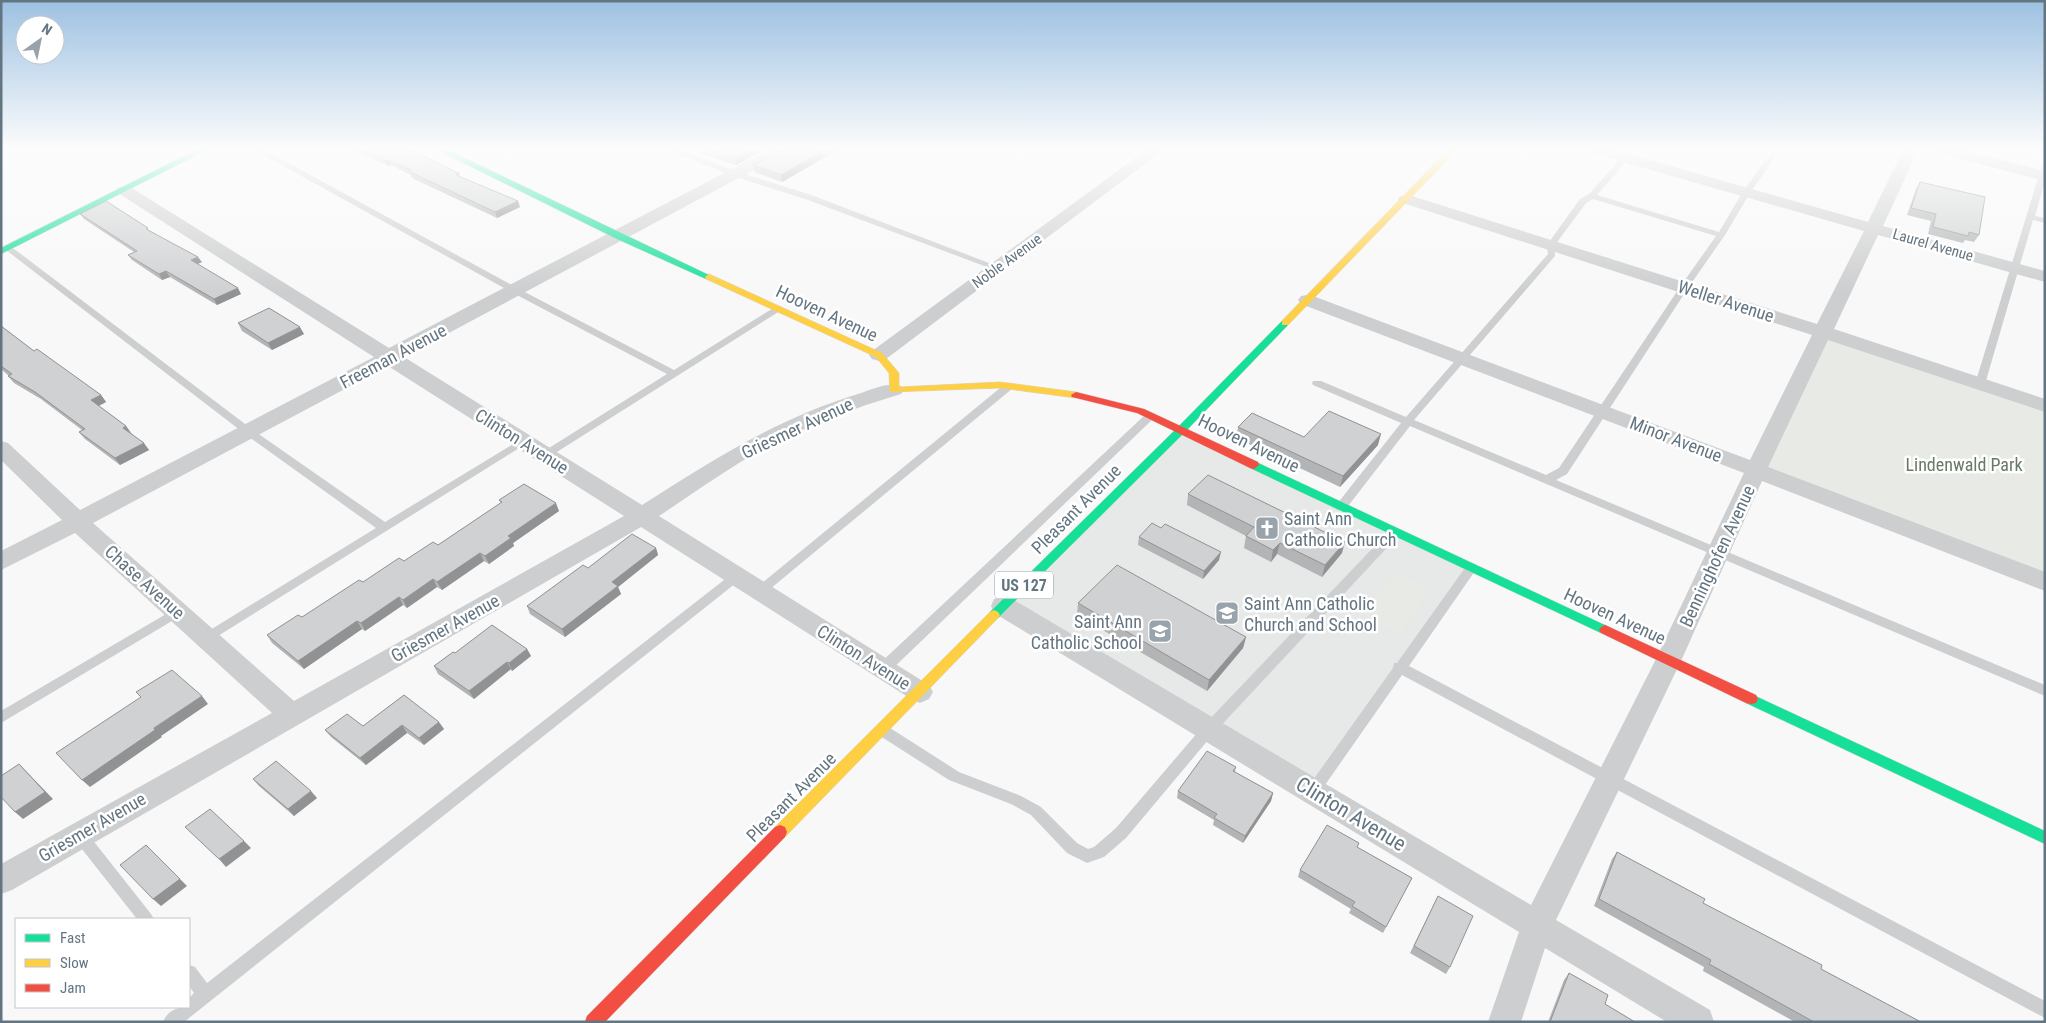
<svg xmlns="http://www.w3.org/2000/svg" width="2046" height="1023" font-family="'Roboto Condensed',sans-serif">
<style>
.built{fill:#e7e8e8}
.green{fill:#e7eae5}
.lines{fill:none;stroke-linecap:round;stroke-linejoin:round}
.fast-casing{stroke:#d4d5d6;stroke-width:1}
.slow-casing{stroke:#d4d5d6;stroke-width:1}
.jam-casing{stroke:#d4d5d6;stroke-width:1}
.lane{fill:#cdcecf;fill-rule:evenodd}
.street{fill:#cdcecf;fill-rule:evenodd}
.fast{fill:#16e098;fill-rule:evenodd}
.slow{fill:#ffcf43;fill-rule:evenodd}
.jam{fill:#f24e42;fill-rule:evenodd}
.wall{fill:#b2b4b5}
.shaded-wall{fill:#919293}
.building{fill:#cfd1d2;stroke:#919293}
.labels{text-anchor:middle;dominant-baseline:central;stroke-width:5;stroke-linejoin:round;paint-order:stroke}
.far-street-label{font-size:15px;fill:#647582;stroke:#fff}
.shield{fill:#fff;stroke:#929ea8;stroke-width:1}
.shield-label{font-size:16px;font-weight:bold;fill:#647582}
.street-label{font-size:18px;fill:#647582;stroke:#fff}
.park-label{font-size:18px;fill:#677a63;stroke:#fff}
.poi-label{font-size:18px;fill:#647582;stroke:#fff;text-anchor:start}
.near-street-label{font-size:21px;fill:#647582;stroke:#fff}
</style>
<rect width="100%" height="100%" fill="#f8f8f8"/>
<!-- built -->
<path class="built" d="M1181,430L1471,568L1313,791L1003,606Z"/>
<!-- green -->
<g class="green">
<path d="M1823,332L2045,406V582L1756,470Z"/>
<path d="M1395,572L1431,590L1400,634L1362,614Z"/>
</g>
<g class="lines">
<!-- fast casing -->
<g class="fast-casing">
<g id="fast">
<path d="M200,148H211L1,254V248Z"/>
<path d="M433,148H444L713,277L712,279H706L617,239Z"/>
<path d="M1285,320L1288,321V325L1185,432L998,618H990L988,615L990,612L1177,428L1282,321Z"/>
<path d="M1254,461L1609,627L1611,630L1609,633H1601L1250,468L1249,465L1250,462Z"/>
<path d="M1751,694L2045,831V844L1746,703L1744,699L1746,695Z"/>
</g>
</g>
<!-- slow casing -->
<g class="slow-casing">
<g id="slow">
<path d="M1450,148H1459L1288,325H1282V321Z"/>
<path d="M709,274L882,353L899,373V387L1000,382L1076,392L1081,395L1076,398L1000,388L890,392L889,373L876,357L706,279L705,277Z"/>
<path d="M994,610L998,612L1000,615L998,618L785,837L780,839L775,837L773,832L775,827L990,612Z"/>
</g>
</g>
<!-- jam casing -->
<g class="jam-casing">
<g id="jam">
<path d="M1076,392L1144,409L1258,462L1259,465L1254,469L1250,468L1137,413L1072,397L1071,395Z"/>
<path d="M1605,625L1756,695L1758,699L1756,703L1751,704L1746,703L1601,633L1599,630L1601,627Z"/>
<path d="M780,825L785,827L787,832L785,837L605,1022H585L587,1016L775,827Z"/>
</g>
</g>
<!-- lane -->
<g class="lane">
<path d="M251,148H261L519,289L674,370L775,307H781L783,309L549,457H541L540,455L541,453L667,374L513,293Z"/>
<path d="M662,148H674L739,172L814,196L1002,268L998,271L995,270L808,200L733,176Z"/>
<path d="M1624,148H1632L1625,158L1624,164L1597,195L1719,232L1742,193L1774,148H1782L1750,193L1725,235L1688,288L1567,474L1556,480L2045,685V696L1410,426L1345,510H1337L1335,507L1337,504L1401,423L1313,385L1312,383L1313,381H1321L1406,417L1548,254L1547,245L1580,199L1589,194L1616,164L1617,158ZM1593,199L1716,236L1680,287L1559,468L1546,475L1414,420L1555,256V245L1586,203Z"/>
<path d="M2042,165H2045V181L2035,216L2045,218V223L2033,220L1985,384L1980,387L1976,386L1975,384Z"/>
<path d="M9,245L253,430L385,522L520,440L524,439L529,442L210,641L206,643L202,641L200,638L202,635L376,528L245,434L6,250V246Z"/>
<path d="M1009,383L1014,386L1013,388L764,594H756L754,591L756,588L1005,384Z"/>
<path d="M1150,413L1155,416L1154,418L888,673L883,674L878,673L877,669L878,665L1146,414Z"/>
<path d="M1394,529L1398,530L1400,533L1398,536L1214,733L1126,838L1104,857L1087,863L1067,853L1031,815L1011,804L949,780L877,734L875,730L877,726L882,724L887,726L959,772L1021,796L1041,807L1077,843L1088,849L1094,847L1116,828L1204,725L1390,530Z"/>
<path d="M1471,564L1475,565L1477,568L1475,571L1409,666L2045,1001V1018L1402,675L1318,795L1313,797L1308,795L1306,791L1308,787L1393,668L1394,663H1397L1467,565Z"/>
<path d="M737,572L741,573L743,576L741,579L184,1022H163C168,1010 177,1007 189,1007V998L194,993L189,986V965L195,967L207,983L733,573Z"/>
<path d="M178,607L182,609L184,612L182,615L1,723V711Z"/>
<path d="M79,827L84,829L151,914L154,919H137L74,839L72,834L74,829Z"/>
</g>
<!-- street -->
<g class="street">
<path d="M772,148H791L789,151L404,357L642,505C714,459 778,418 861,393C873,389 888,382 901,386L904,390L901,394C854,408 809,425 765,448C728,468 694,493 659,516L929,685L933,692L929,699L920,703L911,699L641,527L12,890L1,894V864L272,713L75,533L1,570V551L62,520L1,460V441L8,443L80,510L374,357L118,193L116,190L118,187H130L389,348ZM388,366L624,516L294,701L93,523Z"/>
<path d="M1149,148H1166L886,359L879,361L872,359L869,355L872,351Z"/>
<path d="M1583,148H1608L1868,222L1904,148H1919L1883,226L2045,271V282L1878,235L1834,329L2045,399V412L1828,340L1768,467L2045,572V591L1762,481L1681,661L1556,920L1710,1010L1714,1022H1667L1545,948L1521,1022H1488L1519,932L994,613L991,606L994,599L1003,597L1012,599L1531,905L1655,661L1744,473L1301,304L1298,300L1301,296L1307,295L1313,296L1750,460L1812,335L1400,202L1398,199L1400,196H1412L1817,324L1864,231L1585,151Z"/>
<path d="M1928,148H1954L2045,171V181L1930,151Z"/>
</g>
<!-- fast -->
<use href="#fast" class="fast"/>
<!-- slow -->
<use href="#slow" class="slow"/>
<!-- jam -->
<use href="#jam" class="jam"/>
</g>
<!-- wall -->
<g class="wall">
<path d="M347,148H407L461,178L520,207L497,218L412,178L411,175L391,165L389,166Z"/>
<path d="M701,148H767L736,165L702,154Z"/>
<path d="M836,151L782,182L754,172L753,165Z"/>
<path d="M1920,182L1979,235L1974,242L1965,240L1963,243L1928,234L1931,221L1907,215L1916,189Z"/>
<path d="M80,214L149,230L202,262L198,264L241,294L217,305L170,277L162,280L132,260L128,255L134,252L84,219Z"/>
<path d="M238,323L304,334L272,350L242,331Z"/>
<path d="M1,326L34,351L101,395L106,402L99,406L126,426L131,433L149,450L120,465L85,439L79,432L82,430L41,399L14,383L8,376H9L1,369Z"/>
<path d="M1238,427L1304,437L1378,445L1340,487L1236,438Z"/>
<path d="M1188,494L1342,553L1322,577L1277,554L1271,562L1244,548L1246,536L1187,505Z"/>
<path d="M499,500L559,511L513,543L514,546L489,564L484,561L442,590L437,587L407,608L403,605L365,631L362,629L304,669L272,643L267,635L302,617L363,582L404,561L438,545L501,503Z"/>
<path d="M1139,537L1219,560L1203,579L1138,545Z"/>
<path d="M656,548L658,555L618,587L621,594L565,637L530,614L527,606L588,568Z"/>
<path d="M1078,603L1246,637L1243,648L1207,691L1077,615Z"/>
<path d="M527,649L531,656L512,671L511,669L474,699L438,674L434,666L455,653Z"/>
<path d="M404,695L444,729L424,745L407,733L366,765L331,737L325,730L363,726Z"/>
<path d="M1236,767L1235,772L1273,793L1271,801L1243,843L1213,825L1214,820L1177,798L1178,791Z"/>
<path d="M253,779L317,798L294,816L259,786Z"/>
<path d="M1359,843L1357,847L1412,878L1383,933L1349,913L1351,909L1298,877L1300,870Z"/>
<path d="M1617,852L1703,903L1821,969L1921,1022H1795L1703,971L1704,967L1594,906L1612,859Z"/>
<path d="M1438,896L1450,967L1446,974L1410,953Z"/>
<path d="M1569,973L1605,1004L1635,1022H1548L1564,980Z"/>
</g>
<!-- shaded-wall -->
<g class="shaded-wall">
<path d="M753,148H767L736,165L735,158Z"/>
<path d="M828,148H835L836,151L782,182L781,175Z"/>
<path d="M388,160L391,165L389,166L386,161Z"/>
<path d="M518,201L520,207L497,218L495,212Z"/>
<path d="M198,257L202,262L195,265L191,260Z"/>
<path d="M166,271L170,277L162,280L159,274Z"/>
<path d="M238,288L241,294L217,305L214,299Z"/>
<path d="M300,327L304,334L272,350L268,343Z"/>
<path d="M101,395L106,402L96,407L91,400Z"/>
<path d="M126,426L131,433L123,428Z"/>
<path d="M1381,434L1378,445L1340,487L1343,476Z"/>
<path d="M144,443L149,450L120,465L115,458Z"/>
<path d="M556,503L559,511L513,543L514,546L489,564L485,556L508,536Z"/>
<path d="M1345,542L1342,553L1322,577L1325,565Z"/>
<path d="M1280,543L1277,554L1271,562L1273,550Z"/>
<path d="M656,548L658,555L618,587L621,594L565,637L562,629L612,582Z"/>
<path d="M1221,552L1219,560L1203,579L1204,571Z"/>
<path d="M480,553L484,561L442,590L437,582Z"/>
<path d="M433,579L437,587L407,608L403,600Z"/>
<path d="M399,597L403,605L365,631L361,623Z"/>
<path d="M357,621L362,629L304,669L298,661Z"/>
<path d="M1246,637L1243,648L1207,691L1209,680Z"/>
<path d="M527,649L531,656L512,671L509,663Z"/>
<path d="M507,662L511,669L474,699L469,691Z"/>
<path d="M202,696L208,704L161,736L162,737L90,787L82,780L154,728Z"/>
<path d="M439,722L444,729L424,745L419,738Z"/>
<path d="M402,725L407,733L366,765L360,758Z"/>
<path d="M19,764L53,799L23,819L15,812Z"/>
<path d="M311,791L317,798L294,816L288,809Z"/>
<path d="M1273,793L1271,801L1243,843L1245,836Z"/>
<path d="M244,841L251,848L226,867L219,859Z"/>
<path d="M146,845L187,886L161,906L153,899Z"/>
</g>
<!-- building -->
<g class="building">
<path d="M358,148H407L460,174L456,175L518,201L495,212L410,172L411,170L388,160L386,161Z"/>
<path d="M704,148H753L735,158Z"/>
<path d="M784,148H828L781,175L753,165Z"/>
<path d="M1920,182L1985,197L1979,235L1969,232L1968,236L1933,227L1936,214L1911,208Z"/>
<path d="M106,201L148,228L146,229L198,257L191,260L238,288L214,299L166,271L159,274L128,255L137,251L80,214Z"/>
<path d="M269,308L300,327L268,343L238,323Z"/>
<path d="M1,326L34,351L37,349L101,395L91,400L126,426L123,428L144,443L115,458L79,432L85,429L35,392L8,376L12,374L1,366Z"/>
<path d="M1329,411L1381,434L1343,476L1238,427L1252,413L1304,437Z"/>
<path d="M1208,475L1345,542L1325,565L1280,543L1273,550L1246,536L1254,527L1188,494Z"/>
<path d="M524,484L556,503L508,536L511,538L485,556L480,553L437,582L433,579L403,600L399,597L361,623L357,621L298,661L267,635L298,615L302,617L359,580L363,582L399,558L404,561L433,542L438,545L502,502L499,500Z"/>
<path d="M1152,523L1161,528L1165,524L1221,552L1204,571L1139,537Z"/>
<path d="M632,534L656,548L612,582L618,586L562,629L527,606L583,565L588,568Z"/>
<path d="M1117,565L1246,637L1209,680L1078,603Z"/>
<path d="M492,625L527,649L509,663L507,662L469,691L434,666L453,652L455,653Z"/>
<path d="M172,670L202,696L154,728L155,730L82,780L56,753L141,697L136,692Z"/>
<path d="M404,695L439,722L419,738L402,725L360,758L325,730L347,714L363,726Z"/>
<path d="M1207,751L1236,767L1233,771L1273,793L1245,836L1214,818L1217,814L1178,791Z"/>
<path d="M276,761L311,791L288,809L253,779Z"/>
<path d="M19,764L45,792L15,812L1,797V776Z"/>
<path d="M210,809L244,841L219,859L185,827Z"/>
<path d="M1327,825L1359,843L1357,847L1412,878L1386,927L1352,906L1355,902L1300,870Z"/>
<path d="M146,845L180,879L153,899L120,865Z"/>
<path d="M1617,852L1705,899L1703,903L1822,965L1821,969L1921,1022H1814L1709,964L1711,960L1599,899Z"/>
<path d="M1438,896L1473,916L1450,967L1414,946Z"/>
<path d="M1569,973L1608,995L1605,1004L1635,1022H1550Z"/>
</g>
<!-- sky -->
<linearGradient id="sky" x2="0" y2="1"><stop stop-color="#9dc1e2"/><stop offset="0.51" stop-color="#fcfcfc"/><stop offset="1" stop-color="#fcfcfc" stop-opacity="0"/></linearGradient>
<rect width="2046" height="292" fill="url(#sky)"/>
<!-- icons -->
<defs>
<g id="church-square" transform="scale(1.25)"><rect x="-9" y="-9" width="18" height="18" rx="4" fill="#98a3ab" stroke="#fff"/><path d="M-1.2-6h2.4v3.5h3.3v2.4h-3.3V6h-2.4V-.1h-3.3v-2.4h3.3Z" fill="#fff"/></g>
<g id="school-square" transform="scale(1.25)"><rect x="-9" y="-9" width="18" height="18" rx="4" fill="#98a3ab" stroke="#fff"/><path d="M0-5L7-2L0 1L-7-2ZM-4 1L0 2.5L4 1V4Q0 6-4 4Z" fill="#fff"/></g>
</defs>
<g fill-rule="evenodd">
<use href="#church-square" x="1267" y="528"/>
<use href="#school-square" x="1227" y="613"/>
<use href="#school-square" x="1160" y="631"/>
</g>
<g class="labels">
<!-- far-street labels -->
<g class="far-street-label">
<text transform="translate(1933 245) rotate(16)">Laurel Avenue</text>
<text transform="translate(1007 261) rotate(-36)">Noble Avenue</text>
</g>
<!-- shield labels -->
<rect class="shield" x="995" y="571.5" width="58" height="27" rx="4"/>
<g class="shield-label">
<text x="1024" y="585">US 127</text>
</g>
<!-- street labels -->
<g class="street-label">
<text transform="translate(1726 301) rotate(18)">Weller Avenue</text>
<text transform="translate(827 313) rotate(25)">Hooven Avenue</text>
<text transform="translate(393 356) rotate(-28)">Freeman Avenue</text>
<text transform="translate(797 428) rotate(-25)">Griesmer Avenue</text>
<text transform="translate(1676 439) rotate(21)">Minor Avenue</text>
<text transform="translate(522 441) rotate(32)">Clinton Avenue</text>
<text transform="translate(1249 443) rotate(26)">Hooven Avenue</text>
<text transform="translate(1076 509) rotate(-45)">Pleasant Avenue</text>
<text transform="translate(1717 556) rotate(-65)">Benninghofen Avenue</text>
<text transform="translate(145 582) rotate(42)">Chase Avenue</text>
<text transform="translate(1615 616) rotate(25)">Hooven Avenue</text>
<text transform="translate(445 628) rotate(-29)">Griesmer Avenue</text>
<text transform="translate(864 657) rotate(32)">Clinton Avenue</text>
<text transform="translate(791 797) rotate(-45)">Pleasant Avenue</text>
<text transform="translate(92 827) rotate(-30)">Griesmer Avenue</text>
</g>
<!-- park labels -->
<g class="park-label">
<text x="1964" y="464">Lindenwald Park</text>
</g>
<!-- poi labels -->
<g class="poi-label">
<text x="1284" y="518">Saint Ann<tspan x="1284" dy="21">Catholic Church</tspan></text>
<text x="1244" y="603">Saint Ann Catholic<tspan x="1244" dy="21">Church and School</tspan></text>
<text x="1142" y="621" text-anchor="end">Saint Ann<tspan x="1142" dy="21">Catholic School</tspan></text>
</g>
<!-- near-street labels -->
<g class="near-street-label">
<text transform="translate(1351 814) rotate(31)">Clinton Avenue</text>
</g>
</g>
<!-- border -->
<rect width="2046" height="1023" fill="none" stroke="#647582" stroke-width="5"/>
<!-- legend -->
<rect x="15" y="918" width="175" height="90" fill="#ffffff" stroke="#c1c8cd"/>
<rect x="25" y="934" width="25" height="8" fill="#16e098" stroke="#c1c8cd"/>
<text x="60" y="943" font-size="15" fill="#647582">Fast</text>
<rect x="25" y="959" width="25" height="8" fill="#ffcf43" stroke="#c1c8cd"/>
<text x="60" y="968" font-size="15" fill="#647582">Slow</text>
<rect x="25" y="984" width="25" height="8" fill="#f24e42" stroke="#c1c8cd"/>
<text x="60" y="993" font-size="15" fill="#647582">Jam</text>
<!-- north arrow -->
<g transform="translate(40 40) rotate(33)"><circle r="24" fill="#ffffff" stroke="#c1c8cd"/>
<path d="M0-4L9 19L0 12L-9 19Z" fill="#98a3ab"/>
<text y="-8" font-size="14" font-weight="bold" text-anchor="middle" fill="#647582">N</text>
</g>
</svg>
